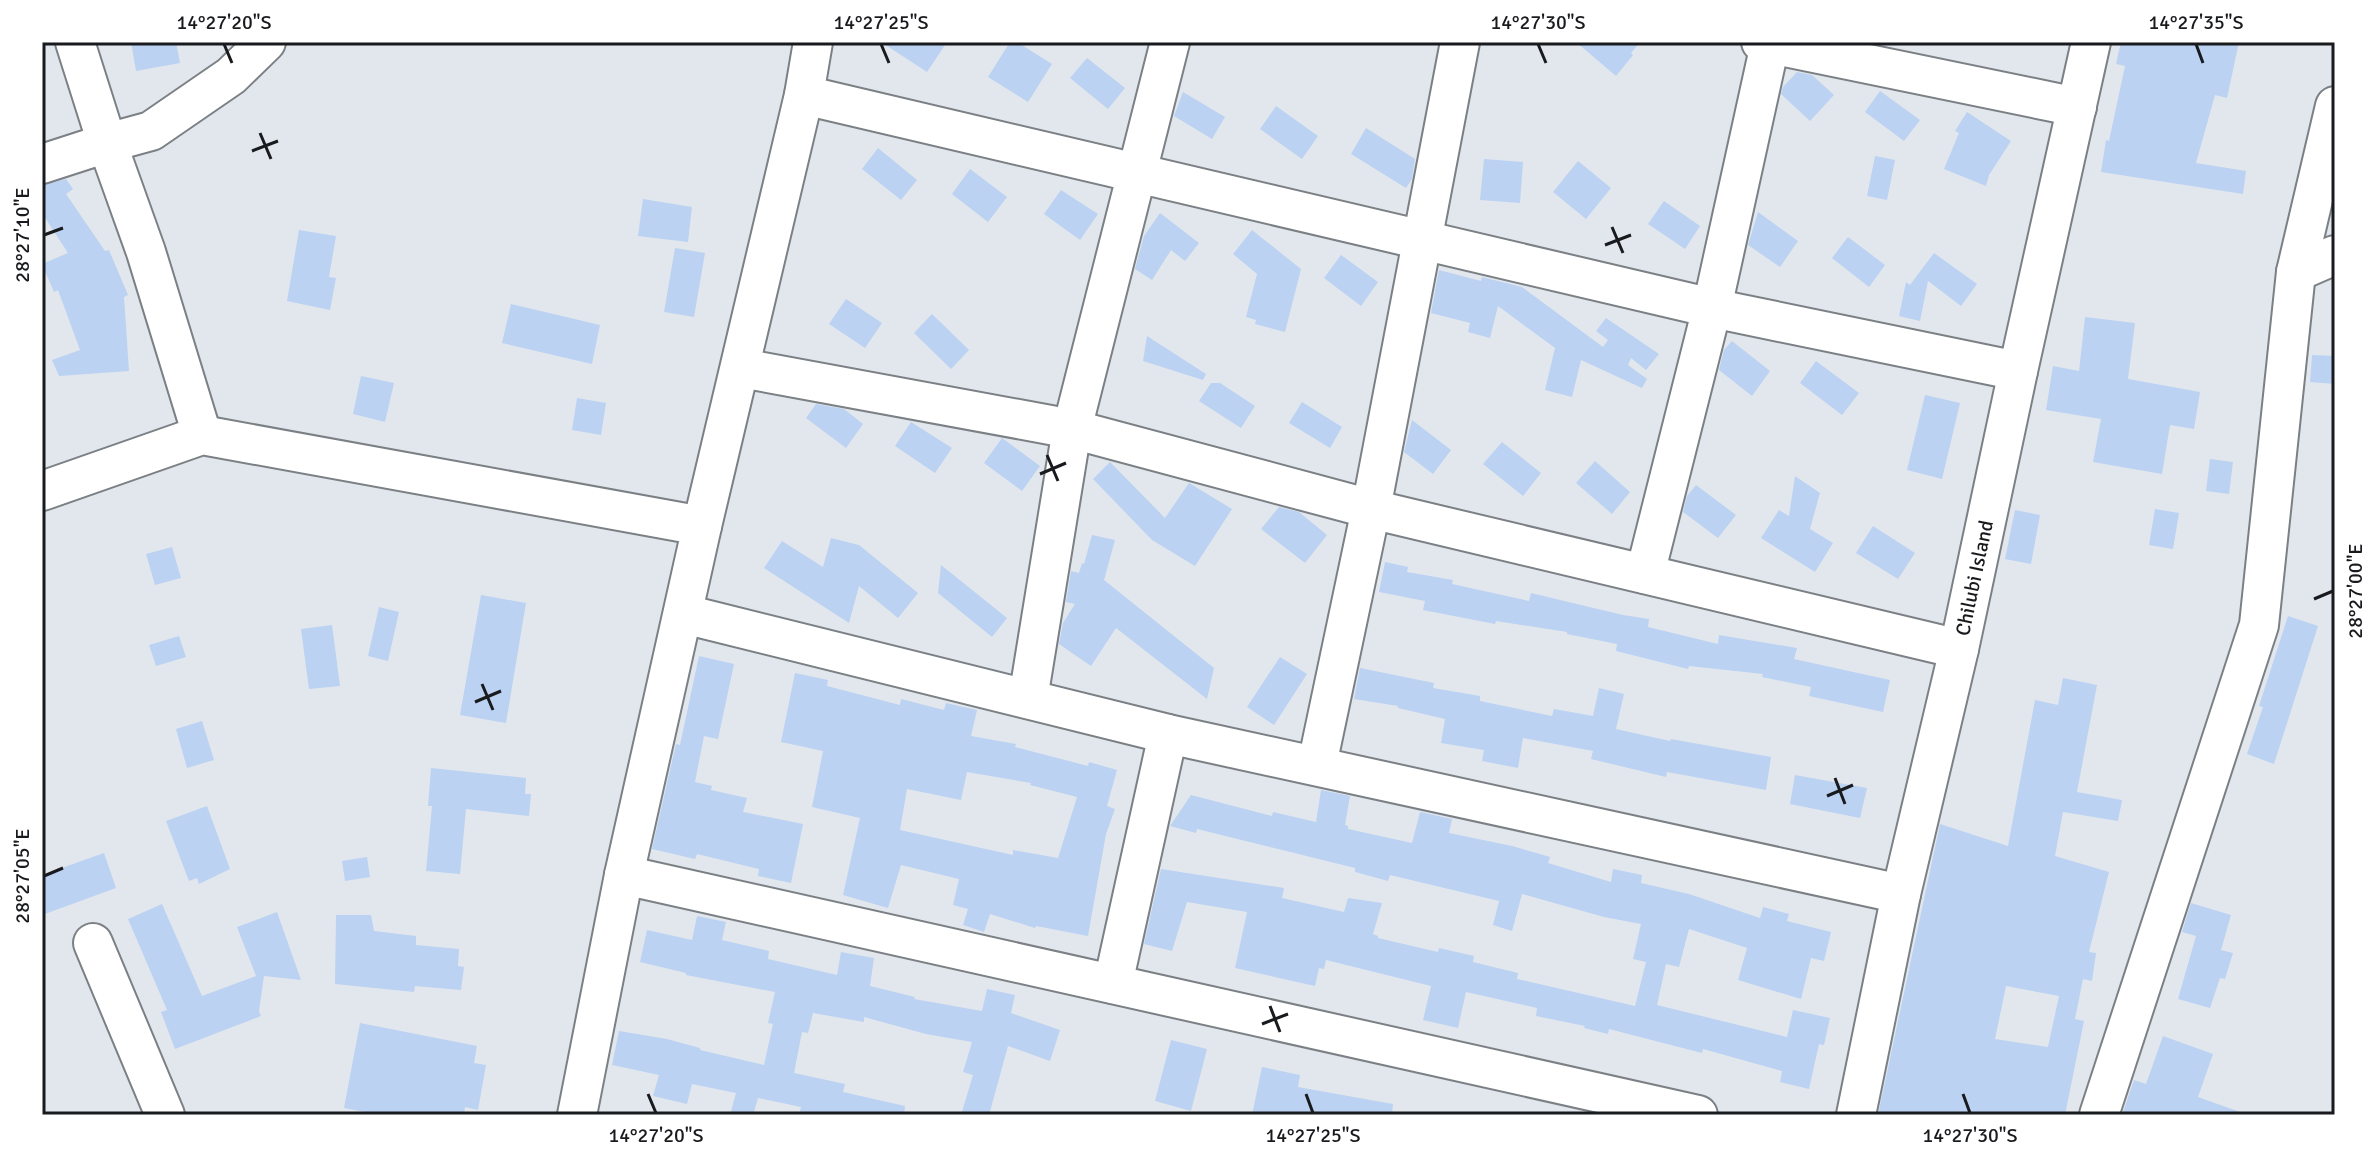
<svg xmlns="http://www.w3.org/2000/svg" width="2377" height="1157" font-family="Signika,sans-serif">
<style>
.building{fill:#bbd2f2;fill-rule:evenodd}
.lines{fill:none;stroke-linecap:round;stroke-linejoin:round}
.minor-casing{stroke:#7b8085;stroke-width:42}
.minor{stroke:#fff;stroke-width:38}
.ticks{fill:none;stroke:#191a1d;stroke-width:3}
.labels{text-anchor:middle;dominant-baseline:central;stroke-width:6;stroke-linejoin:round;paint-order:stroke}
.street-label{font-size:20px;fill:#191a1d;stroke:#fff}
.neatline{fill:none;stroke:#191a1d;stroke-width:3}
.ticks-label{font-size:20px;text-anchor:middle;fill:#191a1d}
</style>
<rect width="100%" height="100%" fill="#e2e7ed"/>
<!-- building -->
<g class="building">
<path d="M131,42H176L180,63L136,71Z"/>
<path d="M881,42H947L927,72Z"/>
<path d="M1010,42H1017L1052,64L1028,102L988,77Z"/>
<path d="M1576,42H1640L1631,53L1633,55L1616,76Z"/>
<path d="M2121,42H2239L2227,98L2215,95L2196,163L2246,171L2243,194L2101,172L2106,140L2109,141L2125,66L2116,64Z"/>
<path d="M1087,58L1125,88L1108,109L1070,78Z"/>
<path d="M1797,72L1812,75L1834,95L1810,121L1781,94L1783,87Z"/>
<path d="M1880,91L1920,120L1904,141L1865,112Z"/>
<path d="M1183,92L1225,117L1212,139L1174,116Z"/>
<path d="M1276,106L1318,136L1302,159L1260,129Z"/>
<path d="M1967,112L2011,141L1989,175L1986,186L1944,169L1959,133L1955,131Z"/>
<path d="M1366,128L1415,159L1412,179L1406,188L1351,154Z"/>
<path d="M878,148L917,180L901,200L862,169Z"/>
<path d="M1875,156L1895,160L1887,200L1867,196Z"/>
<path d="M1484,159L1523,162L1520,203L1480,200Z"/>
<path d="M1578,161L1611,188L1586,219L1553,192Z"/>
<path d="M970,169L1007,197L988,222L952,194Z"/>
<path d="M66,179L73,189L66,194L105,251L109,250L128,295L124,297L129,371L59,376L52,360L80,350L58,290L54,292L42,264L68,253L42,213V185Z"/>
<path d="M1061,190L1098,214L1080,240L1044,214Z"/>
<path d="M643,199L692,207L688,242L638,236Z"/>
<path d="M1664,201L1700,226L1685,249L1648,224Z"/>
<path d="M1758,212L1798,241L1780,267L1748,245Z"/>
<path d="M1160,213L1199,243L1185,261L1171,250L1152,280L1135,269L1144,236Z"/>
<path d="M299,230L336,236L329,277L336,278L330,310L287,301Z"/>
<path d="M1252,230L1301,269L1285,332L1255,324L1256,320L1246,317L1257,274L1233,254Z"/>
<path d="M1848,237L1885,265L1869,287L1832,258Z"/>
<path d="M675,248L705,253L694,317L664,312Z"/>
<path d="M1934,253L1977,284L1961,306L1928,281L1920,321L1899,316L1906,282L1910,285Z"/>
<path d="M1341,255L1378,282L1361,306L1324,278Z"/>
<path d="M1439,270L1481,281L1482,277L1522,287L1603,347L1608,340L1596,331L1606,318L1659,354L1646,370L1631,358L1628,365L1647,379L1642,388L1581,360L1572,397L1545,390L1555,348L1498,306L1490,338L1468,332L1470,323L1431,313Z"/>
<path d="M846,299L882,323L865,348L829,324Z"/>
<path d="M511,304L600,325L592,364L502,343Z"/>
<path d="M932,314L969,350L951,369L914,333Z"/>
<path d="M2085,317L2135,323L2128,379L2200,392L2194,429L2170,425L2162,474L2093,462L2101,419L2046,410L2053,366L2079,371Z"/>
<path d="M1147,336L1206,374L1203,380L1143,361Z"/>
<path d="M1732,341L1770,371L1752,396L1719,370L1724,350Z"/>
<path d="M2312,355L2335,356V384L2310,382Z"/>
<path d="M1816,361L1859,393L1842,415L1800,383Z"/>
<path d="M361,376L394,383L385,422L353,414Z"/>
<path d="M1211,383H1220L1255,406L1241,428L1199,401Z"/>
<path d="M1925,395L1960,403L1942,479L1907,470Z"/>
<path d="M577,398L606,403L601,435L572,430Z"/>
<path d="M1302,402L1342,427L1330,448L1289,423Z"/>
<path d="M816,404L844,409L863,424L846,448L806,418Z"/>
<path d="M1412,420L1451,450L1433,474L1404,452Z"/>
<path d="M911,422L952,448L935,473L895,446Z"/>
<path d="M1002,438L1040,466L1022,491L984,463Z"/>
<path d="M1502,442L1541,473L1523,496L1483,464Z"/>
<path d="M2210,459L2233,462L2229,494L2206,491Z"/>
<path d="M1595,461L1630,492L1612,514L1576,483Z"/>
<path d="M1110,462L1165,518L1189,483L1232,509L1195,566L1152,540L1093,479Z"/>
<path d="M1795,476L1820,493L1810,529L1833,543L1815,572L1761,538L1779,510L1789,516Z"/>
<path d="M1696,485L1736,515L1718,538L1683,512L1687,496Z"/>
<path d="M1279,507L1299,512L1327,535L1305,563L1261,529Z"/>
<path d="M2155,509L2179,513L2173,549L2149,545Z"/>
<path d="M2015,510L2040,515L2031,564L2005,559Z"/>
<path d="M1873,526L1915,553L1898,579L1856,553Z"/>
<path d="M1092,535L1115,540L1104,580L1214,668L1207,699L1116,628L1091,666L1059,644L1063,623L1075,604L1066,602L1071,571L1079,573L1082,563L1084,564Z"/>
<path d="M831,538L859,545L918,593L898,618L859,586L849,623L764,568L782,541L823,567Z"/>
<path d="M172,547L181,578L155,585L146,554Z"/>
<path d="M1385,562L1408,567L1407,572L1453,580L1452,584L1529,601L1531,593L1623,615L1649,619L1648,627L1718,644L1719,635L1797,648L1794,659L1890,680L1883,712L1809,696L1811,687L1762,677L1763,674L1689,666L1688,669L1616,651L1617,644L1567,634V632L1496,621L1495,624L1423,610L1425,601L1379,592Z"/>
<path d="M941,565L1007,618L992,637L938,593Z"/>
<path d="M481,595L526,603L506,723L460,715Z"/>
<path d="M379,607L399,612L388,661L368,656Z"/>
<path d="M2288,616L2318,626L2274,764L2247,754L2263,707L2259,706Z"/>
<path d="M332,625L340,686L309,689L301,629Z"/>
<path d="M179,636L186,657L156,666L149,645Z"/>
<path d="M699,656L734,664L718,739L704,736L695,782L712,786L711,790L747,798L743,812L803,824L791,883L758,876L759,869L697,854L695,859L652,849L676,744L680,745Z"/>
<path d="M1280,657L1307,674L1274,725L1247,707Z"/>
<path d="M1360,668L1434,683L1433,688L1480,696V701L1552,716L1554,709L1593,716L1599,688L1624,694L1616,729L1670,741L1671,739L1771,757L1766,790L1667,772L1666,777L1591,759L1593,751L1523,738L1518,768L1482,761L1484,750L1441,743L1445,719L1398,708V706L1354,699Z"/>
<path d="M795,673L828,680L827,686L900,705L901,699L944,710L946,703L977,710L971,736L1016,744L1015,747L1088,766L1089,762L1117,770L1107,806L1115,809L1106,834L1088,936L1036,926L1035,928L990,914L984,932L963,925L968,909L953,905L959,879L901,865L888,908L843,895L860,818L812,807L823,751L781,742ZM967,772L1031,783L1030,785L1077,797L1058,858L1013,850V855L900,830L907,789L961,800Z"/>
<path d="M2063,678L2097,685L2077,792L2122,800L2118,821L2063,812L2055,856L2109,872L2089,952L2096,953L2092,981L2083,979L2075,1019L2084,1021L2065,1115H1878L1940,824L2008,846L2035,700L2058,705ZM2006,986L2059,996L2048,1047L1995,1039Z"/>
<path d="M202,721L214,760L187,768L176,729Z"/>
<path d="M431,768L526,778L525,794H531L529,816L466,809L460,874L426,871L432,806H428Z"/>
<path d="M1795,775L1867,788L1860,818L1790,804Z"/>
<path d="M1321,790L1350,796L1345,825L1348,826V829L1412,843L1420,812L1452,819L1449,833L1512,846L1550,857L1548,863L1611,882L1613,869L1642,875L1641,883L1689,894L1760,918L1763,907L1789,914L1787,921L1831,932L1824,961L1811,958L1801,999L1738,980L1747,948L1689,929L1679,967L1666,964L1657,1005L1787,1037L1793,1010L1830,1018L1824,1045L1819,1044L1809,1089L1780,1082L1782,1071L1703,1049L1702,1053L1609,1029L1608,1034L1584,1028L1585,1026L1536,1016L1537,1008L1466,992L1458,1028L1423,1020L1431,986L1326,960L1324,969L1319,968L1315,986L1235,968L1247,912L1187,902L1172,951L1144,944L1161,869L1284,888L1282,898L1344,912L1348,898L1382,903L1373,934L1378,936V938L1438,952L1439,948L1474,956L1473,962L1518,973L1517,979L1635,1006L1646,962L1633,959L1641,924L1604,917L1522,894L1512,931L1493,925L1499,901L1390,875L1388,881L1355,872V868L1197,829L1196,833L1170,826L1191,795L1272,816L1273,812L1316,822Z"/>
<path d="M207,806L230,869L199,884L197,878L189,881L166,821Z"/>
<path d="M104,853L116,888L42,915V875Z"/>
<path d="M367,857L370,877L345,881L342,861Z"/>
<path d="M2191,903L2231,915L2221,950L2233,953L2225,979L2220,978L2210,1008L2178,999L2196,936L2182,932Z"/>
<path d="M162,904L202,996L256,976L237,927L277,912L301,980L264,976L259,1011L261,1016L175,1049L161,1012L167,1010L128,919Z"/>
<path d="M336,915H371L374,931L416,936V945L459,949L458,966L464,967L461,990L415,986L414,992L335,984Z"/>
<path d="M697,916L726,922L722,940L769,951L768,959L837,975L841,952L874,958L870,986L915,997L914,999L982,1011L987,989L1015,995L1011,1013L1060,1030L1050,1061L1008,1046L989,1115H961L973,1075L963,1072L972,1042L926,1034L864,1017V1022L813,1013L808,1033L802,1032L794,1073L845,1084L843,1092L905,1106L904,1115H799L801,1107L758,1098L753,1115H730L736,1093L692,1084L687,1104L653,1096L659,1075L612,1065L619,1031L667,1039L700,1048V1050L764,1065L773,1024L768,1023L775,992L686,975V973L640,962L647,930L692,940Z"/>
<path d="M360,1023L477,1046L474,1063L486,1065L478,1110L465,1107L464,1115H381L344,1108Z"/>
<path d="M2163,1036L2213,1054L2198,1097L2240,1112L2239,1115H2122L2134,1080L2146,1084Z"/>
<path d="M1171,1040L1207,1049L1191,1111L1155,1101Z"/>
<path d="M1262,1067L1300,1075L1298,1087L1393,1104L1392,1115H1252Z"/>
</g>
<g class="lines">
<!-- minor casing -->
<g class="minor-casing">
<g id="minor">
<path d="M75,42L107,143L151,131L231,76L266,42"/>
<path d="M1761,42L2077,107"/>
<path d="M804,95L1712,308L2018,371"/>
<path d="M42,164L107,143L146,252L202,435"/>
<path d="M2296,272L2335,255"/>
<path d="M741,368L1072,429L1371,509L1959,649"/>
<path d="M42,491L202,435L702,526"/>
<path d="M1645,574L1712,308L1770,44"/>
<path d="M684,614L1168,734L1901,894"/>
<path d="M1028,699L1072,429L1170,42"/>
<path d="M1317,765L1371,509L1460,42"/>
<path d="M624,875L1698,1115"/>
<path d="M93,943L165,1115"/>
<path d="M1113,984L1168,734"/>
<path d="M577,1115L624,875L702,526L804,95L813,42"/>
<path id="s1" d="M1856,1115L1901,894L1959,649L2018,371L2091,42"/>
<path d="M2099,1115L2259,625L2296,272L2335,106"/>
</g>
</g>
<!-- minor -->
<use href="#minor" class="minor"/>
</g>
<!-- ticks -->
<path class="ticks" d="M224,44L232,63M881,44L889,63M1538,44L1546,63M2196,44L2203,63M260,133L271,159M252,151L278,141M1612,227L1623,253M44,235L63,228M1605,245L1631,235M1047,455L1058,481M1040,474L1066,463M2314,599L2333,591M482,684L493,710M475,702L501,691M1835,778L1845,804M1827,796L1853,785M44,876L63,868M1270,1006L1280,1032M1262,1024L1288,1014M648,1094L656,1113M1306,1094L1313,1113M1963,1094L1970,1113"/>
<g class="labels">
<!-- street labels -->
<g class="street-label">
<text stroke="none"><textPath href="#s1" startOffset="550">Chilubi Island</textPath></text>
</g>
</g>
<!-- border -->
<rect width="2377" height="1157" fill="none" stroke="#ffffff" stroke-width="88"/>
<rect x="44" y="44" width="2289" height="1069" class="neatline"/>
<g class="ticks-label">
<text x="224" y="29">14°27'20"S</text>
<text x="881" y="29">14°27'25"S</text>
<text x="1538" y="29">14°27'30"S</text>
<text x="2196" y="29">14°27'35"S</text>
<text transform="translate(22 235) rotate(-90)" y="7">28°27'10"E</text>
<text transform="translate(2355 591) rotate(-90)" y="7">28°27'00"E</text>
<text transform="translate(22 876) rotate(-90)" y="7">28°27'05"E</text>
<text x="656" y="1142">14°27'20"S</text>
<text x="1313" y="1142">14°27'25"S</text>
<text x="1970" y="1142">14°27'30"S</text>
</g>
</svg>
